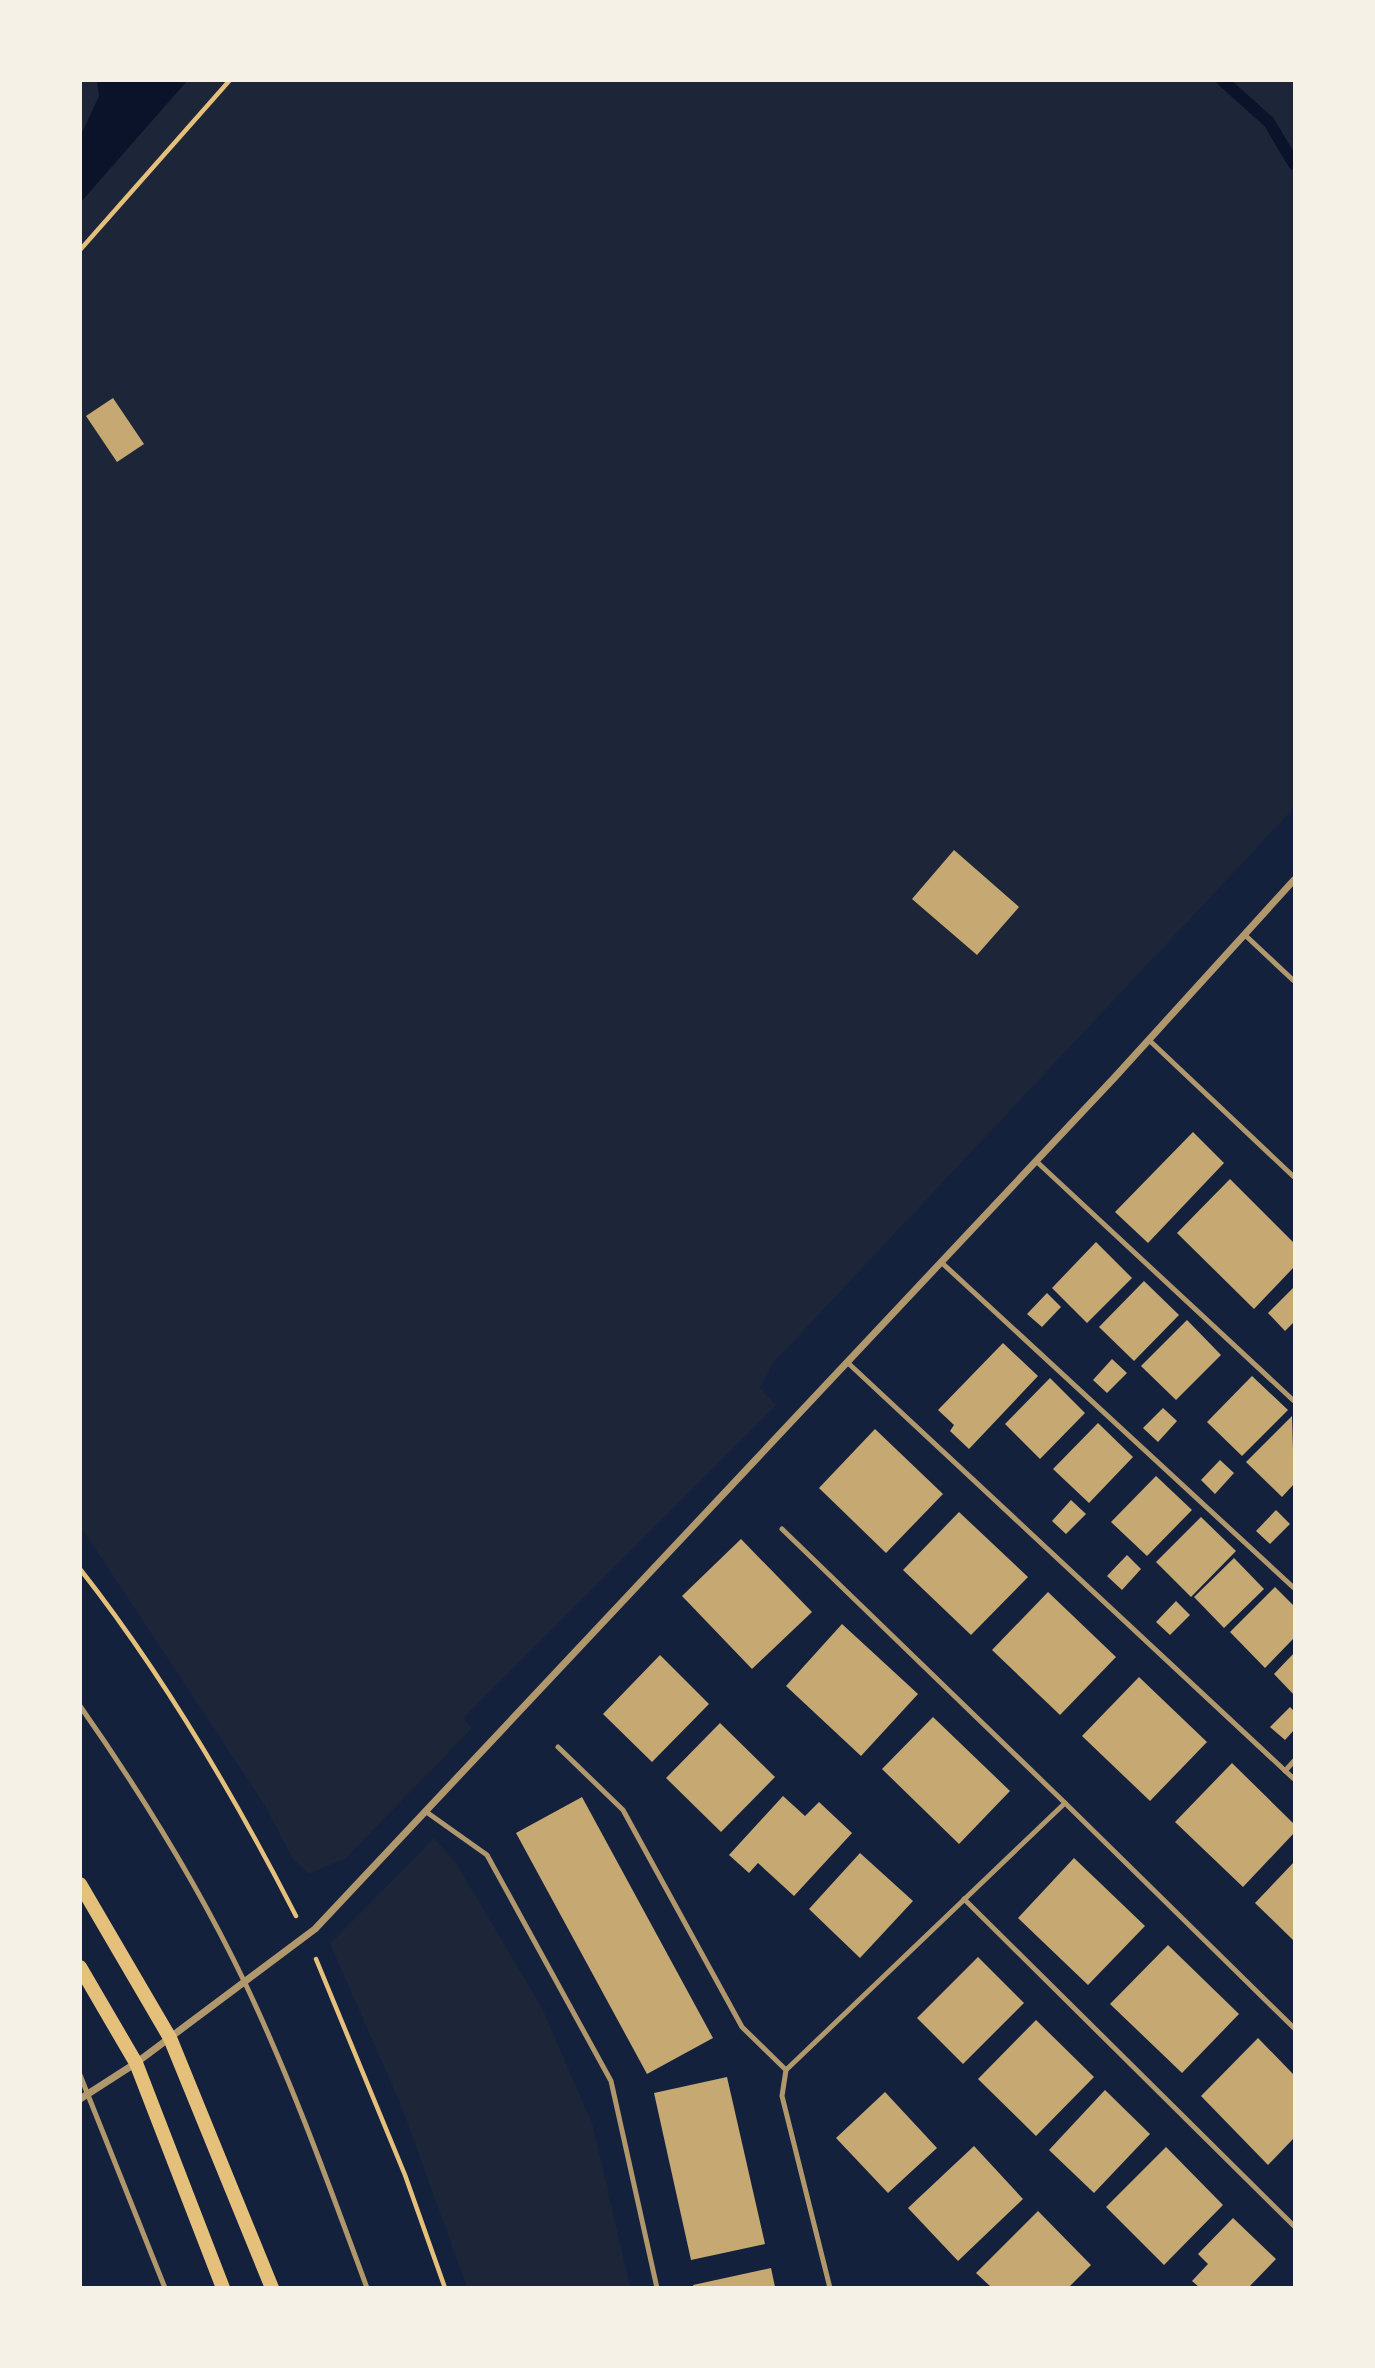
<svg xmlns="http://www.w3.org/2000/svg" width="1375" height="2368" font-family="'PT Sans Narrow',sans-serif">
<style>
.green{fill:#1d2539}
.water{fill:#0b132b}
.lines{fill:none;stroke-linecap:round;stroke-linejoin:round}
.stream{stroke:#0b132b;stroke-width:12}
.building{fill:#c6a872}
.path{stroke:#e5c07b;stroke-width:4.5}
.service{stroke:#b1986c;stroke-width:5}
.minor{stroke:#b1986c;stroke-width:7}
.secondary{stroke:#e5c07b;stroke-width:14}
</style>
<rect width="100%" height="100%" fill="#14213d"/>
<!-- green -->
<g class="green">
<path d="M81,81H1294V808L773,1363L760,1388L776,1405L463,1718L472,1728L346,1858L309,1874L293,1859L264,1804L81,1527Z"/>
<path d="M434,1838L456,1863L542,2008L593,2126L630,2287H467L401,2105L330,1944Z"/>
</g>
<!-- water -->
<path class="water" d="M97,81H187L81,202V135L99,96Z"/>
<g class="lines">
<!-- stream -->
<path class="stream" d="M1222,80L1269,122L1294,164"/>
</g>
<!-- building -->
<g class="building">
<path d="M113,398L144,444L117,462L86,416Z"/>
<path d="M954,850L1019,907L977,955L912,899Z"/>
<path d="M1193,1132L1224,1163L1148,1243L1115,1212Z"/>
<path d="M1230,1179L1294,1243V1267L1254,1309L1177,1233Z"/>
<path d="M1096,1242L1132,1278L1087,1323L1052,1288Z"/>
<path d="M1144,1281L1179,1315L1134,1361L1099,1327Z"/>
<path d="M1294,1287V1322L1285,1331L1268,1313Z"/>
<path d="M1047,1293L1061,1307L1042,1327L1027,1314Z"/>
<path d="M1187,1320L1221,1355L1176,1400L1141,1366Z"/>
<path d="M1003,1343L1038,1376L969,1449L950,1431L954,1425L938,1410Z"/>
<path d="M1112,1359L1127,1373L1107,1393L1093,1380Z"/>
<path d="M1252,1376L1288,1410L1242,1456L1207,1422Z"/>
<path d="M1050,1378L1085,1413L1040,1459L1005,1424Z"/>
<path d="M1163,1408L1177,1421L1158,1442L1143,1428Z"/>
<path d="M1292,1416L1294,1484L1282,1497L1246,1462Z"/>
<path d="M1098,1423L1133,1457L1089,1503L1053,1469Z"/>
<path d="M875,1429L943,1494L886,1553L819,1488Z"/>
<path d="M1220,1460L1234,1473L1215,1494L1201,1480Z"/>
<path d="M1156,1476L1192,1510L1147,1556L1111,1522Z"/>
<path d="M1071,1500L1086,1514L1066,1534L1052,1521Z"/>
<path d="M1276,1510L1290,1524L1270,1544L1256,1531Z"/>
<path d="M959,1512L1028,1577L971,1635L903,1570Z"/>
<path d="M1201,1517L1236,1551L1191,1597L1156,1562Z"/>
<path d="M741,1539L812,1612L752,1669L682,1596Z"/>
<path d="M1127,1555L1141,1569L1122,1590L1107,1576Z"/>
<path d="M1234,1558L1264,1589L1224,1628L1194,1597Z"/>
<path d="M1275,1587L1294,1606V1638L1265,1668L1230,1632Z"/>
<path d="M1048,1592L1116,1657L1060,1715L992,1650Z"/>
<path d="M1176,1601L1190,1615L1170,1635L1156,1622Z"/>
<path d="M842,1624L918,1694L861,1756L786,1686Z"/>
<path d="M1294,1653V1695L1274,1674Z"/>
<path d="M660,1655L709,1704L652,1762L603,1714Z"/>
<path d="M1139,1677L1207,1742L1150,1801L1082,1736Z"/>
<path d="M1290,1707L1294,1711V1730L1285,1740L1270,1727Z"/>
<path d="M933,1717L1010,1791L959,1844L882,1769Z"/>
<path d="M720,1723L775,1777L721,1832L666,1778Z"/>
<path d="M1232,1763L1294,1824V1833L1243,1887L1175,1822Z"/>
<path d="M783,1796L805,1816L819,1802L852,1833L794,1896L758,1863L749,1873L729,1855Z"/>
<path d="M582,1797L713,2038L647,2074L516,1833Z"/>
<path d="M860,1853L913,1901L860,1958L809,1909Z"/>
<path d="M1074,1858L1145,1926L1088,1985L1018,1918Z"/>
<path d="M1294,1862V1941L1255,1903Z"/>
<path d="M1168,1945L1239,2014L1182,2073L1110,2004Z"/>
<path d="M978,1957L1024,2003L963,2064L917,2018Z"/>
<path d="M1036,2020L1094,2077L1036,2136L978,2079Z"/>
<path d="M1258,2038L1294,2075V2138L1268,2165L1201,2096Z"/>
<path d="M727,2077L765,2244L691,2260L654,2093Z"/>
<path d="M1105,2090L1150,2134L1094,2193L1049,2150Z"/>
<path d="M885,2092L937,2148L888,2193L836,2138Z"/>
<path d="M974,2146L1023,2199L958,2261L908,2208Z"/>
<path d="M1166,2147L1223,2205L1164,2265L1106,2207Z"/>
<path d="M1038,2211L1091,2265L1069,2287H991L976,2273Z"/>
<path d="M1233,2218L1276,2259L1249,2287H1199L1192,2281L1208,2264L1198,2254Z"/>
<path d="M771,2268L775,2287H694L693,2285Z"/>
</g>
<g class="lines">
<!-- path -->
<g class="path">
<path d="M80,250L230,80"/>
<path d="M80,1569C164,1676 234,1795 296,1916"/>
<path d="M316,1959L405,2175L445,2288"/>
</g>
<!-- service -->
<g class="service">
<path d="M1245,935L1294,981"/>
<path d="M1149,1040L1294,1177"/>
<path d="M1036,1161L1294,1401"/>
<path d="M941,1262L1294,1588"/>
<path d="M847,1362L1294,1779"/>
<path d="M782,1529L1065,1803"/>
<path d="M80,1706C141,1793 199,1887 245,1983C292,2082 329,2185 367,2288"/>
<path d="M558,1747L623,1810L742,2027L786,2070"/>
<path d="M1285,1771L1294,1761"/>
<path d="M425,1811L487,1855L611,2081L657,2288"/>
<path d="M964,1899L1294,2226"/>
<path d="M80,2075L165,2288"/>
<path d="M830,2288L782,2096L786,2070L1065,1803L1294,2028"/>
</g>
<!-- minor -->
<path class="minor" d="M80,2099L136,2063L315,1929L1115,1077L1294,880"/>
<!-- secondary -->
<g class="secondary">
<path d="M80,1884L170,2038L272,2288"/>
<path d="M80,1967L136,2063L223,2288"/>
</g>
</g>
<!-- border -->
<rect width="1375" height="2368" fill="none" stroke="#f6f1e7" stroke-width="164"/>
</svg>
